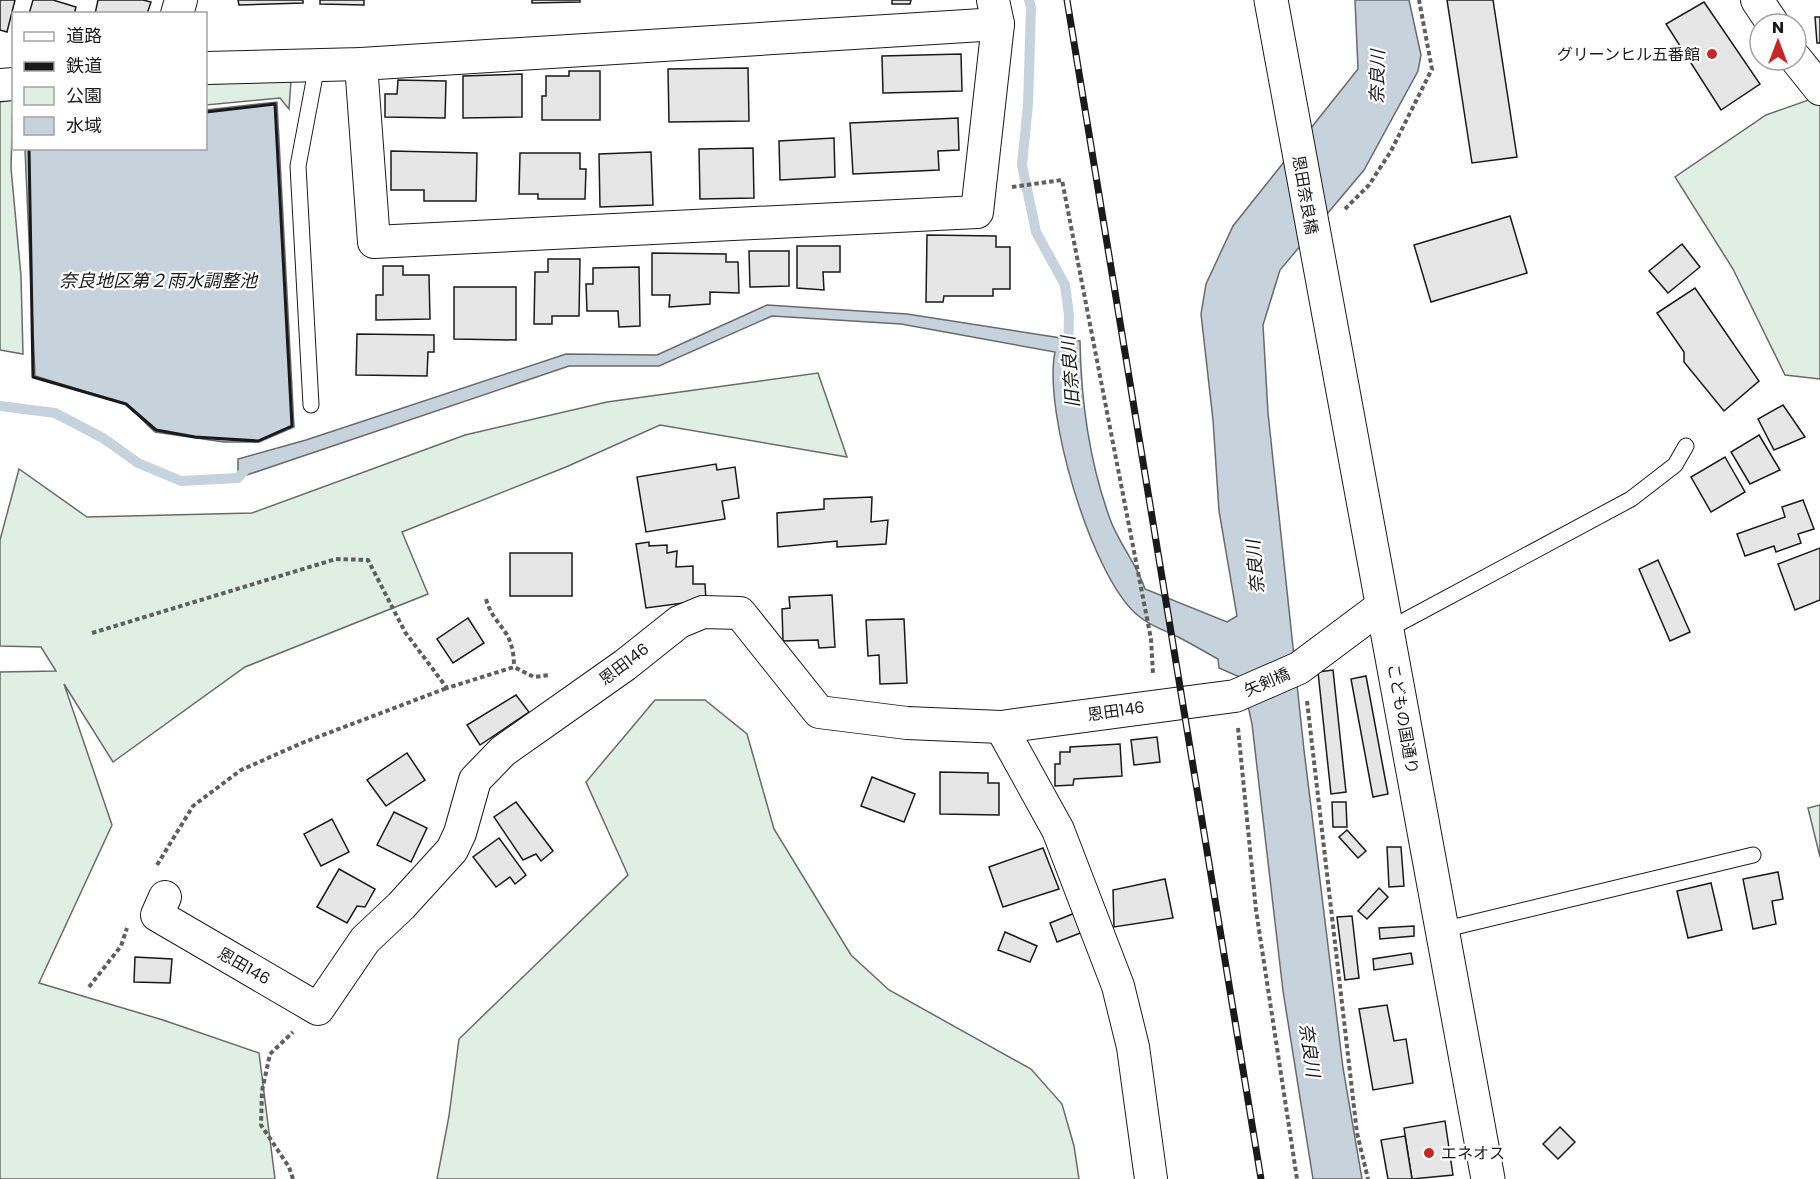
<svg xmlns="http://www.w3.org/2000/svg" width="1820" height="1179" font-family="Poppins,'Noto Sans JP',sans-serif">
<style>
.green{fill:#e0efe3;stroke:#6a6a6a;stroke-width:1.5}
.water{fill:#c6d2dc;stroke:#6a6a6a;stroke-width:1.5}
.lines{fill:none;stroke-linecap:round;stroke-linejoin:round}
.stream{stroke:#c6d2dc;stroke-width:10}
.building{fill:#e6e6e6;stroke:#1a1a1a;stroke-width:1.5}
.service-casing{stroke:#1a1a1a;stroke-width:17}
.minor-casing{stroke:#1a1a1a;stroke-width:34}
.secondary-casing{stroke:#1a1a1a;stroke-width:35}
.path{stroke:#5f5f5f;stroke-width:4;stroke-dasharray:4.5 3;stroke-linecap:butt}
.service{stroke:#fff;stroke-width:15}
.minor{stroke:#fff;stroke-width:32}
.secondary{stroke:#fff;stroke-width:33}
.rail-casing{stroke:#1a1a1a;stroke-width:7}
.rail{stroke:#fff;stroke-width:4.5;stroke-dasharray:14;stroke-linecap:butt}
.wall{stroke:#1a1a1a;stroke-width:3}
.poi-dot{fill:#c62828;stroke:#fff;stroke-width:2}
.labels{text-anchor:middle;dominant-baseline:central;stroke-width:4.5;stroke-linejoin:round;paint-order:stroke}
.poi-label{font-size:16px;fill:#1a1a1a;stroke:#fff;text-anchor:end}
.street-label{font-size:16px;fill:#1a1a1a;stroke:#fff}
.water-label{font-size:18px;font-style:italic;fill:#1a1a1a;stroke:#fff}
</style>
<rect width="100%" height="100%" fill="#fff"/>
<!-- green -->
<g class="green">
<path d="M291,81L289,109L280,98L206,105V84Z"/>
<path d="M1820,96V379L1785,375L1733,269L1675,177L1766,115Z"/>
<path d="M13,100L11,168L21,276L23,354L0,350V102Z"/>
<path d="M818,373L847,457L660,425L566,467L402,532L428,594L245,667L113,762L64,684L112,825L39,983L163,1020L259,1053L275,1179H0V672L56,671L41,647L0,646V540L19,469L87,517L252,513L465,435L607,402Z"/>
<path d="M655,700H705L747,734L774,829L851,955L889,990L1031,1069L1062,1104L1074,1146L1079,1179H437L449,1116L459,1039L628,875L586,782Z"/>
<path d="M1820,805V857L1808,808Z"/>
</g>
<!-- water -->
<g class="water">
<path d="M1355,0H1409L1421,55L1418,71L1364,170L1280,270L1263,325L1268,413L1304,750L1343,1068L1362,1179H1313L1283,991L1252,724L1242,678L1219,668L1218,659C1205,652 1192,644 1178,637C1162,629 1148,625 1135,613C1090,571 1043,411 1055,352L901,324L772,316L659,366H569L238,478V459L306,440L566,354L657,355L767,305L907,314L1080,341C1081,403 1089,461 1110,519C1119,544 1137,564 1145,589L1227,622L1237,616L1219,511L1213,420L1201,314L1206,284L1233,226L1358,69Z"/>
<path d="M277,102L294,427L259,442H224L155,432L126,404L35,376L25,149L206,148V110Z"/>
</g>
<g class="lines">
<!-- stream -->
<g class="stream">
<path d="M1029,0L1031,8L1028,104L1022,165L1036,232L1065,285L1069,315L1068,353"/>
<path d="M0,406L55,413L103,438L138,463L181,481L238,478L247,468"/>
</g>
</g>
<!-- building -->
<g class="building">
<path d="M0,0H15L7,32L0,30Z"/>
<path d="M33,0H53L76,7L74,14H29Z"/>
<path d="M98,0H143L151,2L147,14H95Z"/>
<path d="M238,0H303V3L239,5Z"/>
<path d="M320,0H364V5L320,4Z"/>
<path d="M532,0H580V2L532,3Z"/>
<path d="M892,0H911L910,4H892Z"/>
<path d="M1447,0H1493L1517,157L1472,163Z"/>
<path d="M1704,2L1760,84L1721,110L1666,24Z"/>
<path d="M1815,17H1820V43H1817Z"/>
<path d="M961,54L962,91L883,93L882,56Z"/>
<path d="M748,68L749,121L669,122L668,69Z"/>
<path d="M569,71H600V120H542V96H546V76H569Z"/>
<path d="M522,74V117L463,118V76Z"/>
<path d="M398,80L446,81L445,118L385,117V94H397Z"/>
<path d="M958,118L959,150L938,151L939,170L853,174L850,123Z"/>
<path d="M834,138L835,177L780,180L779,141Z"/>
<path d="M753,148L754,198L700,199L699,149Z"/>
<path d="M391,151L477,153L476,201H424V190H391Z"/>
<path d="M651,152L653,205L600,207L599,154Z"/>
<path d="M520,153H580V169H586L585,199H538V194H519Z"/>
<path d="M1510,216L1527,273L1431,302L1414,245Z"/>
<path d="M927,235L996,236V247H1010V289H993V296H944L943,302H926Z"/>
<path d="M1682,244L1700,267L1668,293L1649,271Z"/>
<path d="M797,246H840V272H823L824,290L797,288Z"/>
<path d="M749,251H789V286L750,287Z"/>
<path d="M652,253L726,254V262H738L739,293L710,292V304L669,307L670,295H652Z"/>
<path d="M548,259H580L579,316H552V324H534L535,272H548Z"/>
<path d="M383,266H403V275H429L430,319L376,320V295H383Z"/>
<path d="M639,267L640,326L619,327L618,311H587L586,284H593V268Z"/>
<path d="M454,287H516V340L454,339Z"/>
<path d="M1695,288L1759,381L1724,411L1684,362V352L1657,313Z"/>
<path d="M357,334L434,335V352H428L427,376L356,375Z"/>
<path d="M1783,405L1805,437L1774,450L1758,419Z"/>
<path d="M1759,435L1780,470L1750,484L1731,452Z"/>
<path d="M1725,457L1745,492L1711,512L1691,477Z"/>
<path d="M716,464L717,470L735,467L739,498L722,501L725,519L646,532L637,477Z"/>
<path d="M872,497L871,522L888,520L886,544L837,547V541L778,547L777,513L824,509V499Z"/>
<path d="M1803,500L1814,529L1798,534L1801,543L1776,552L1774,546L1745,556L1737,534L1785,517L1782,507Z"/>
<path d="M649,542V546L667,545V553L677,551L676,567L693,566V584H705L706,600L646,608L636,544Z"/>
<path d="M1820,548V600L1795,610L1778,564Z"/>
<rect x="510" y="553" width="62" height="43"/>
<path d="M1658,560L1690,632L1670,641L1639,569Z"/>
<path d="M832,595L835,647L819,648L818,640L783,641L782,609L790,608L789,597Z"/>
<path d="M468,618L484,643L453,663L437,639Z"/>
<path d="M904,619L907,683L880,684L879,655L868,656L866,620Z"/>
<path d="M1333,670L1346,792L1331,794L1318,672Z"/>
<path d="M1366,676L1388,794L1373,797L1351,679Z"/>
<path d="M516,695L529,712L480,745L467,725Z"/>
<path d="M1157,737L1160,762L1134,765L1131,740Z"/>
<path d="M1120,744L1122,776L1074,779L1073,785L1055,786V764H1060V752H1070V747Z"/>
<path d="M407,753L425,780L386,806L367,780Z"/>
<path d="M940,772L988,773V783H999V815L940,814Z"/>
<path d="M872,777L915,794L904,822L861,806Z"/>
<path d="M516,802L553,851L541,861L536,854L523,860L494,817Z"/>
<path d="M1332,802H1346L1347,827H1333Z"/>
<path d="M394,812L427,828L411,862L377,845Z"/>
<path d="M332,819L349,852L321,866L304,834Z"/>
<path d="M1347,830L1366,851L1358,858L1339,837Z"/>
<path d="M499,838L526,875L515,884L510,877L496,887L473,857Z"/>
<path d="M1387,847H1401L1404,886L1389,887Z"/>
<path d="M1043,848L1059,889L1003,907L989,867Z"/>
<path d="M339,869L375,889L365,907L357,906L347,923L317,907Z"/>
<path d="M1778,872L1783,899L1772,901L1776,924L1753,929L1743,879Z"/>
<path d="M1165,879L1173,918L1114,927L1113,890Z"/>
<path d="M1711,883L1722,930L1688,938L1677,891Z"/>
<path d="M1379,888L1388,897L1367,919L1358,911Z"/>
<path d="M1075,913L1083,932L1057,942L1050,923Z"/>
<path d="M1352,916L1359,978L1345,980L1337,917Z"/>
<path d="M1414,926V936L1380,939L1379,928Z"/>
<path d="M1005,932L1037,946L1030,962L998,950Z"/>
<path d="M1411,953L1413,964L1374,970L1373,959Z"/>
<path d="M135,957L172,959L170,983L134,982Z"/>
<path d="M1387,1005L1394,1041L1406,1039L1413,1083L1373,1090L1359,1009Z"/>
<path d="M1445,1121L1453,1175L1412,1179L1404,1128Z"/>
<path d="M1560,1127L1575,1142L1558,1159L1543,1144Z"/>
<path d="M1405,1136L1412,1179H1388L1381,1140Z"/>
</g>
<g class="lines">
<!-- service casing -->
<g class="service-casing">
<g id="service">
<path d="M311,405L298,166L317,65"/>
<path d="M1387,630L1631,499L1675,465L1686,446"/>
<path d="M1442,930L1753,855"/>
</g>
</g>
<!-- minor casing -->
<g class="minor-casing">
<g id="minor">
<path d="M1757,0L1773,24"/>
<path d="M177,14L181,0"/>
<path d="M1796,59L1820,89"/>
<path d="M361,64L374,242L977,212L998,24"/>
<path d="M206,68L361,64L998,24L993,0"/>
<path d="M0,85L14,84"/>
<path d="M1001,727L1058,830L1118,986L1133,1047L1151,1179"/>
<path d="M165,897L157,915L318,1009L365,940L401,906L452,850L460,833L475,780L503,751L625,665L679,622L703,612L740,613L819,712L907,723L1001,727L1235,696L1299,668L1382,606"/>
</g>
</g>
<!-- secondary casing -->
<g class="secondary-casing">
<path id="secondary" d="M1271,0L1488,1179"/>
</g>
<!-- path -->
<g class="path">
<path d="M1012,187L1062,180L1151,639L1153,674"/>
<path d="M1345,209L1369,185L1391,151L1432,69L1419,0"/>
<path d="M486,599C494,628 514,627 514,667"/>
<path d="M92,633L336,559L368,560L405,632L447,688L514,667L534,677L550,675"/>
<path d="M1307,701L1357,1133L1368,1179"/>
<path d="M1238,728L1256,910L1297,1179"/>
<path d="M157,865L193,806L241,770L302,743L447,688"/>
<path d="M89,987L121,946L127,928"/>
<path d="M293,1179L289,1167L261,1125L262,1091L270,1054L293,1032"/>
</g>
<!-- service -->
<use href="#service" class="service"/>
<!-- minor -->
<use href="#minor" class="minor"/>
<!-- secondary -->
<use href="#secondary" class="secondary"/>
<!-- rail casing -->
<g class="rail-casing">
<path id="rail" d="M1067,0L1261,1179"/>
</g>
<!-- rail -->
<use href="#rail" class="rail"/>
<!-- wall -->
<path class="wall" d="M29,148L33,377L126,404L156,430L195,437L258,441L292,426L275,104L206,112"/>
</g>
<!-- markers -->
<g class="poi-dot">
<circle cx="1712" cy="54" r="6"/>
<circle cx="1429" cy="1153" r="6"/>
</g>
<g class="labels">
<!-- poi labels -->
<g class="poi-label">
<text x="1700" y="54">グリーンヒル五番館</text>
<text x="1441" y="1153" text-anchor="start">エネオス</text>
</g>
<!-- street labels -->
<g class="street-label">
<text transform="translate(1305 195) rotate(80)">恩田奈良橋</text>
<text transform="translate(624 664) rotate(-37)">恩田146</text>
<text transform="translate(1267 682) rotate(-23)">矢剣橋</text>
<text transform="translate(1116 711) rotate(-8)">恩田146</text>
<text transform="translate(1403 719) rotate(80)">こどもの国通り</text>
<text transform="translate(244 966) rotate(30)">恩田146</text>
</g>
<!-- water labels -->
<g class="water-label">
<text transform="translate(1377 77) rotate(-89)">奈良川</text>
<text x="158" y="280">奈良地区第２雨水調整池</text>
<text transform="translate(1070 372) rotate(-94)">旧奈良川</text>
<text transform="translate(1255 567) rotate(-95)">奈良川</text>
<text transform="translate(1310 1050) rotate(82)">奈良川</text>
</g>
</g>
<!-- legend -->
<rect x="12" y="12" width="195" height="138" fill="#ffffff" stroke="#a3a3a3" stroke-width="1.5"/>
<rect x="24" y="32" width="30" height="9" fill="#ffffff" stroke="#a3a3a3" stroke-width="1.5"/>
<text x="66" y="42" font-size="18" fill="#1a1a1a">道路</text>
<rect x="24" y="62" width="30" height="9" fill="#1a1a1a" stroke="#a3a3a3" stroke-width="1.5"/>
<text x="66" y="72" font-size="18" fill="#1a1a1a">鉄道</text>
<rect x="24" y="87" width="30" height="18" fill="#e0efe3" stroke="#a3a3a3" stroke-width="1.5"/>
<text x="66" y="102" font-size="18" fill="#1a1a1a">公園</text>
<rect x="24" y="117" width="30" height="18" fill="#c6d2dc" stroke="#a3a3a3" stroke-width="1.5"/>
<text x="66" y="132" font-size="18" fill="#1a1a1a">水域</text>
<!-- north arrow -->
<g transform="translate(1778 42)"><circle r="28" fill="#ffffff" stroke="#a3a3a3" stroke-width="1.5"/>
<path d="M0-4.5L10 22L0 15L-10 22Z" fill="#c62828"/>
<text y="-9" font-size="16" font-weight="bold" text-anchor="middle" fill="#1a1a1a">N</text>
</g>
</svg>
